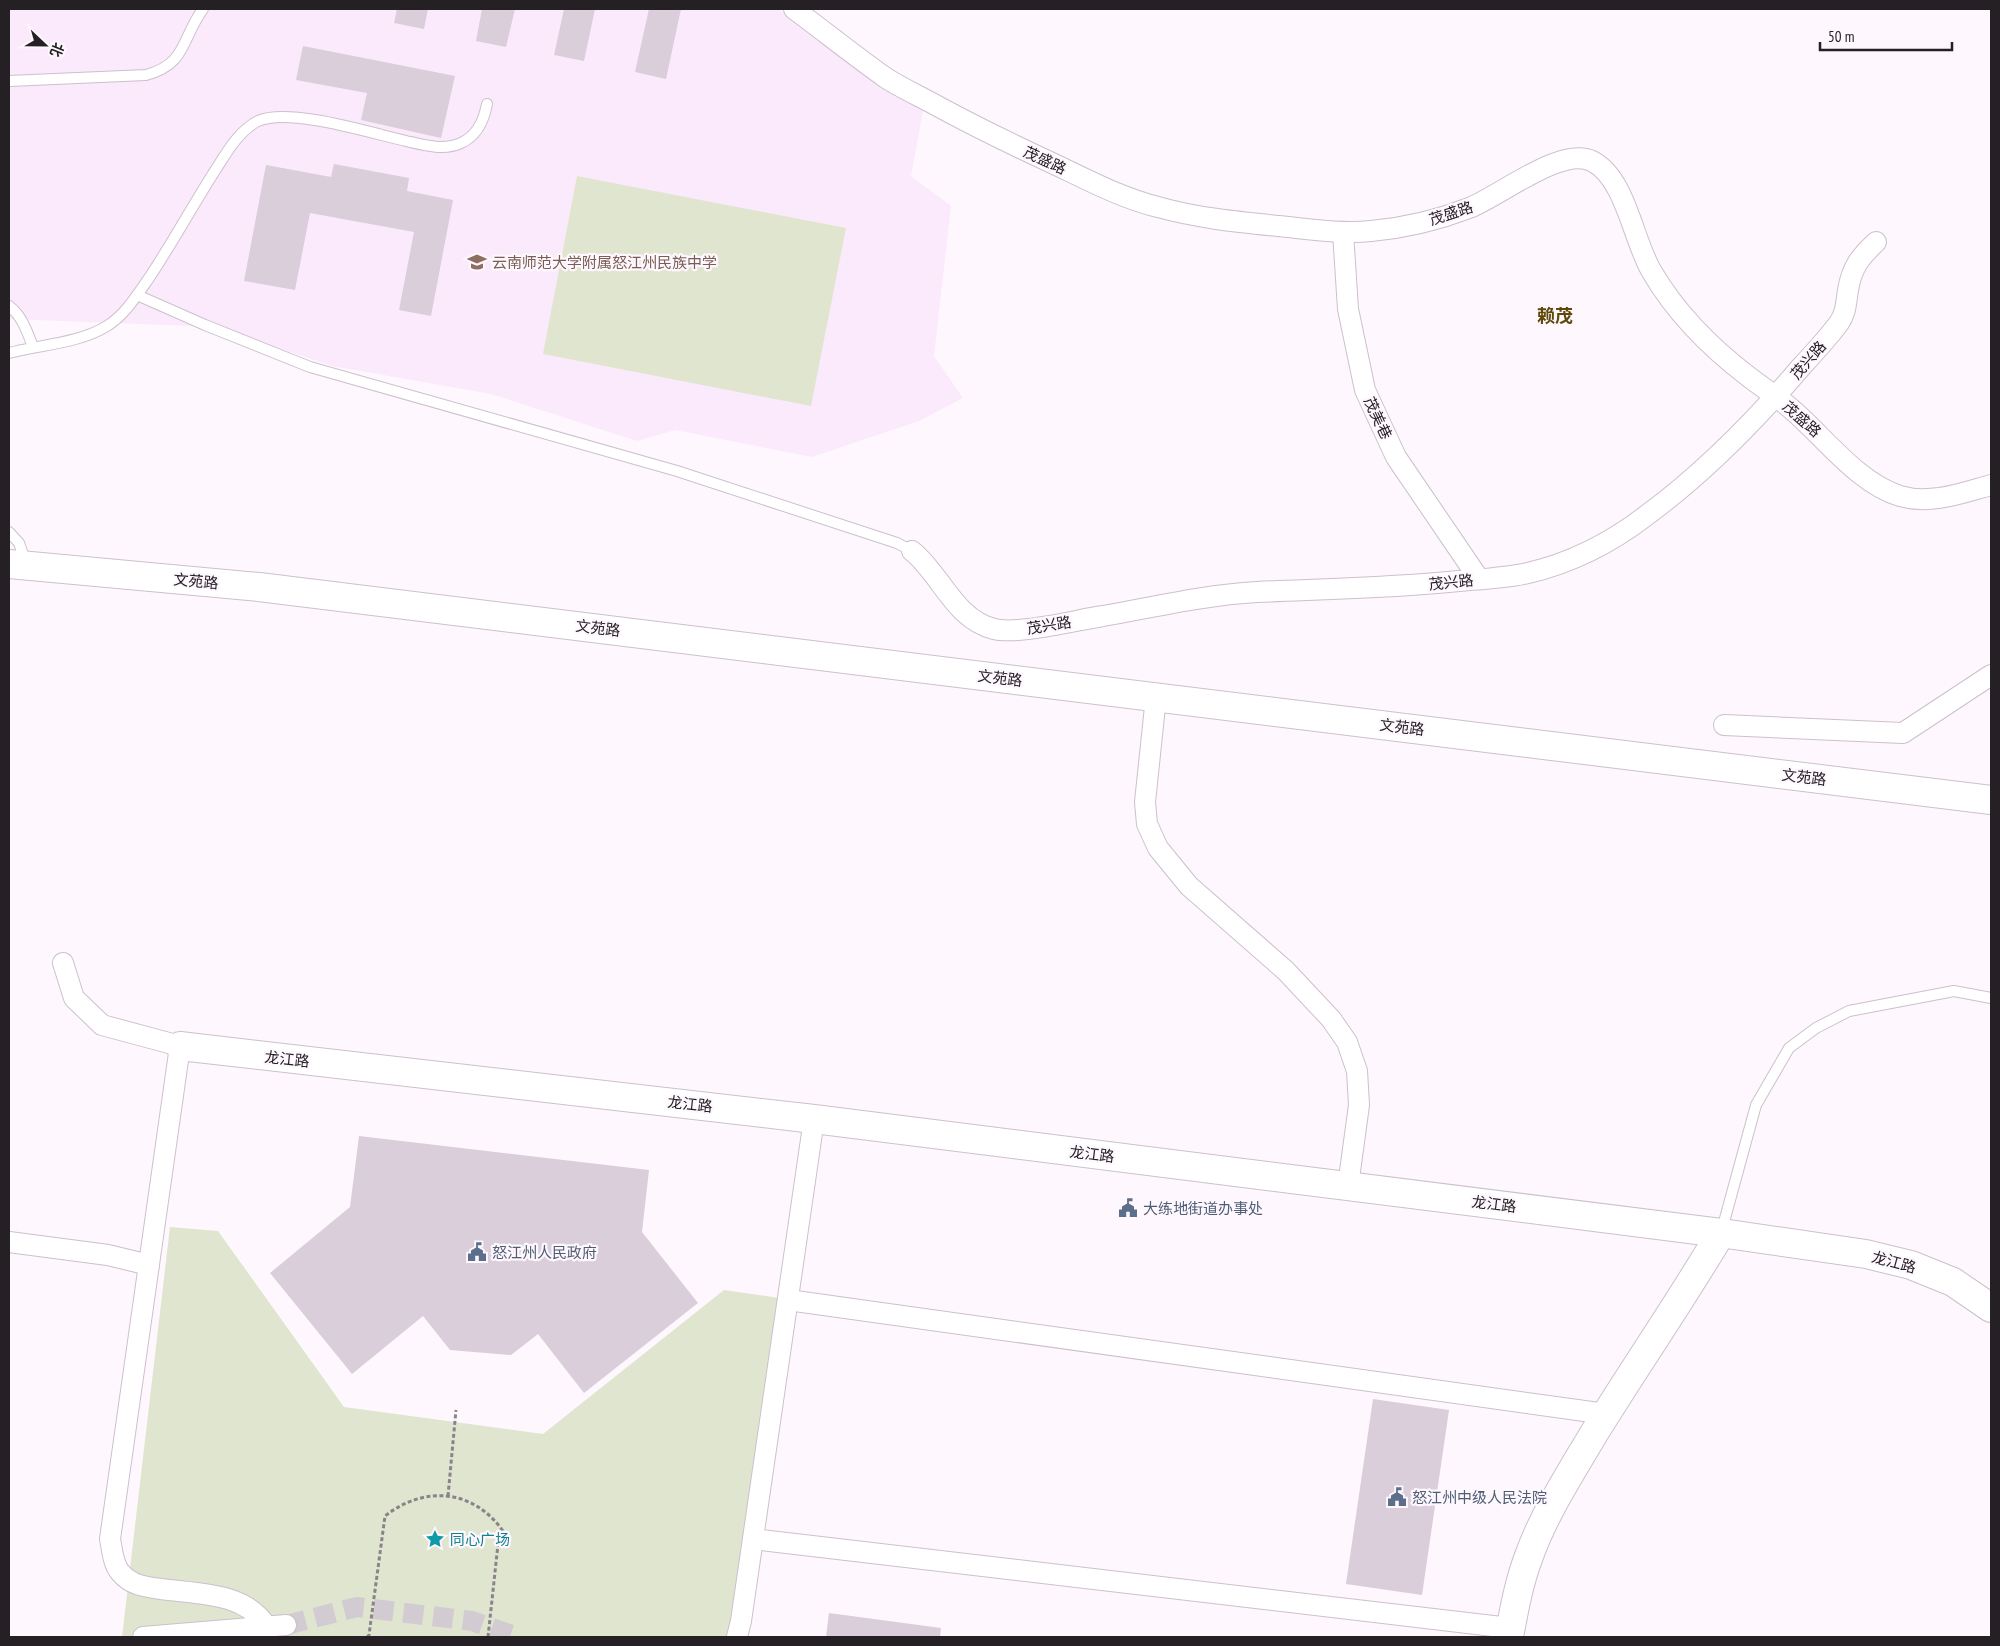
<svg xmlns="http://www.w3.org/2000/svg" width="2000" height="1646" font-family="'PT Sans Narrow','Noto Sans SC',sans-serif">
<style>
.built{fill:#fbeafb}
.green{fill:#dfe5cf}
.building{fill:#d9ced9}
.lines{fill:none;stroke-linecap:round;stroke-linejoin:round}
.street-tunnel{stroke:#d2ccd2;stroke-width:20;stroke-dasharray:20 10;stroke-linecap:butt}
.lane-casing{stroke:#ccc0cc;stroke-width:12}
.street-casing{stroke:#ccc0cc;stroke-width:22}
.secondary-casing{stroke:#ccc0cc;stroke-width:30}
.path{stroke:#8a848a;stroke-width:3;stroke-dasharray:4 2.5;stroke-linecap:butt}
.lane{stroke:#fff;stroke-width:10}
.street{stroke:#fff;stroke-width:20}
.secondary{stroke:#fff;stroke-width:28}
.labels{text-anchor:middle;dominant-baseline:central;stroke-width:4.5;stroke-linejoin:round;paint-order:stroke}
.street-label{font-size:15px;fill:#242024;stroke:#fef7fe}
.education-label{font-size:15px;fill:#785e54;stroke:#fef7fe;text-anchor:start}
.service-label{font-size:15px;fill:#4e5e75;stroke:#fef7fe;text-anchor:start}
.culture-label{font-size:15px;fill:#0d838f;stroke:#fef7fe;text-anchor:start}
.quarter-label{font-size:18px;font-weight:bold;fill:#5f480a;stroke:#fef7fe}
</style>
<rect width="100%" height="100%" fill="#fef7fe"/>
<!-- built -->
<path class="built" d="M9,9H778L923,111L911,176L951,206L934,356L963,398L919,421L812,457L675,430L637,441L491,394L332,366L217,327L9,319Z"/>
<!-- green -->
<g class="green">
<path d="M577,176L846,228L811,406L543,354Z"/>
<path d="M170,1227L218,1231L344,1407L543,1434L724,1290L780,1298L740,1637H122Z"/>
</g>
<!-- building -->
<g class="building">
<path d="M397,9H428L424,29L394,23Z"/>
<path d="M482,9H515L506,47L476,41Z"/>
<path d="M564,9H595L584,61L554,55Z"/>
<path d="M649,9H681L666,79L635,72Z"/>
<path d="M303,46L455,76L441,138L361,120L367,93L296,80Z"/>
<path d="M334,164L409,178L407,191L453,200L431,316L399,310L414,232L310,213L295,290L244,281L266,165L331,177Z"/>
<path d="M359,1136L649,1170L642,1232L698,1303L584,1393L538,1334L511,1355L450,1350L423,1316L352,1374L270,1273L350,1207Z"/>
<path d="M1373,1399L1449,1410L1422,1595L1346,1584Z"/>
<path d="M829,1613L941,1628L940,1637H826Z"/>
</g>
<g class="lines">
<!-- street-tunnel -->
<path class="street-tunnel" d="M286,1625L357,1607L472,1621L518,1637"/>
<!-- lane casing -->
<g class="lane-casing">
<g id="lane">
<path d="M9,81L146,75C187,64 181,39 203,9"/>
<path d="M137,295L205,325L310,367L677,471L897,543L912,551"/>
<path d="M9,306C22,316 27,331 33,347"/>
<path d="M9,353C39,345 80,343 107,326C125,315 137,295 149,278C173,242 194,203 218,166C228,150 240,130 258,121C289,107 371,133 406,141C423,145 444,151 461,143C477,136 484,120 487,104"/>
<path d="M9,532L19,543L26,563"/>
<path d="M1721,1233L1756,1105L1789,1048L1816,1028L1849,1011L1954,991L1991,998"/>
</g>
</g>
<!-- street casing -->
<g class="street-casing">
<g id="street">
<path d="M794,9C825,32 855,56 886,78C900,87 915,94 930,102C970,124 1011,144 1052,163C1086,179 1121,198 1158,207C1197,218 1238,222 1278,226C1309,229 1340,234 1371,231C1404,228 1438,220 1469,208C1500,196 1561,146 1592,161C1626,178 1633,241 1652,272C1676,313 1711,348 1749,377C1762,387 1776,396 1789,407C1823,435 1857,483 1900,496C1931,505 1962,493 1991,485"/>
<path d="M1343,232L1348,309L1365,390L1396,457L1479,579"/>
<path d="M912,551C941,574 954,619 994,629C1018,635 1076,620 1103,616C1154,607 1205,595 1257,592C1325,589 1392,588 1459,581C1482,579 1506,578 1528,573C1571,563 1612,542 1647,515C1704,473 1755,421 1801,367C1814,353 1827,339 1839,323C1846,313 1846,303 1848,290C1852,267 1860,257 1876,242"/>
<path d="M1156,697L1145,802L1147,824L1158,848L1189,886L1286,971L1331,1019L1347,1042L1357,1071L1359,1105L1348,1186"/>
<path d="M1724,725L1903,733L1991,675"/>
<path d="M63,963L74,998L102,1025L180,1046L110,1539C112,1549 113,1564 120,1572C130,1585 145,1587 161,1589C197,1594 245,1592 266,1626"/>
<path d="M9,1242L108,1255L149,1265"/>
<path d="M788,1300L1606,1414"/>
<path d="M753,1539L1510,1628"/>
<path d="M143,1637L286,1625"/>
<path d="M737,1637L741,1621L814,1119"/>
</g>
</g>
<!-- secondary casing -->
<g class="secondary-casing">
<g id="secondary">
<path d="M9,564L259,587L1991,800"/>
<path d="M180,1046L814,1119L1721,1233L1866,1254L1911,1265L1953,1282L1991,1308"/>
<path d="M1509,1637C1514,1610 1519,1582 1529,1556C1544,1514 1570,1474 1593,1435C1635,1367 1680,1302 1721,1233"/>
</g>
</g>
<!-- path -->
<g class="path">
<path d="M448,1496L456,1410"/>
<path d="M367,1637L369,1635L385,1516C425,1485 473,1489 503,1531"/>
<path d="M488,1637L499,1535"/>
</g>
<!-- lane -->
<use href="#lane" class="lane"/>
<!-- street -->
<use href="#street" class="street"/>
<!-- secondary -->
<use href="#secondary" class="secondary"/>
</g>
<!-- icons -->
<defs>
<g id="school-bare" transform="scale(1.5)"><path d="M0-5L7-2L0 1L-7-2ZM-4 1L0 2.5L4 1V4Q0 6-4 4Z" fill="#8d6e63" stroke="#fef7fe" stroke-width="2.5" paint-order="stroke"/></g>
<g id="civic-bare" transform="scale(1.5)"><path d="M-.6-6.5H3V-4.5H.6V-3L4-1V1h2V6H-6V1h2V-1L-.6-3ZM-1.2 2.5V6h2.4V2.5Z" fill="#5c6f8a" stroke="#fef7fe" stroke-width="2.5" paint-order="stroke"/></g>
<g id="sight-bare" transform="scale(1.5)"><path d="M0-6L1.8-2.2L6-1.7L2.9 1.2L3.7 5.4L0 3.3L-3.7 5.4L-2.9 1.2L-6-1.7L-1.8-2.2Z" fill="#0f9aa8" stroke="#fef7fe" stroke-width="2.5" paint-order="stroke"/></g>
</defs>
<g fill-rule="evenodd">
<use href="#school-bare" x="477" y="262"/>
<use href="#civic-bare" x="1128" y="1208"/>
<use href="#civic-bare" x="477" y="1252"/>
<use href="#civic-bare" x="1397" y="1497"/>
<use href="#sight-bare" x="435" y="1539"/>
</g>
<g class="labels">
<!-- street labels -->
<g class="street-label">
<text transform="translate(1045 160) rotate(25)">茂盛路</text>
<text transform="translate(1451 213) rotate(-18)">茂盛路</text>
<text transform="translate(1808 360) rotate(-49)">茂兴路</text>
<text transform="translate(1378 418) rotate(65)">茂美巷</text>
<text transform="translate(1802 419) rotate(42)">茂盛路</text>
<text transform="translate(196 581) rotate(5)">文苑路</text>
<text transform="translate(1451 582) rotate(-6)">茂兴路</text>
<text transform="translate(1049 625) rotate(-9)">茂兴路</text>
<text transform="translate(598 628) rotate(7)">文苑路</text>
<text transform="translate(1000 678) rotate(7)">文苑路</text>
<text transform="translate(1402 727) rotate(7)">文苑路</text>
<text transform="translate(1804 777) rotate(7)">文苑路</text>
<text transform="translate(287 1059) rotate(6)">龙江路</text>
<text transform="translate(690 1104) rotate(6)">龙江路</text>
<text transform="translate(1092 1154) rotate(7)">龙江路</text>
<text transform="translate(1494 1204) rotate(7)">龙江路</text>
<text transform="translate(1894 1262) rotate(15)">龙江路</text>
</g>
<!-- education labels -->
<g class="education-label">
<text x="492" y="262">云南师范大学附属怒江州民族中学</text>
</g>
<!-- service labels -->
<g class="service-label">
<text x="1143" y="1208">大练地街道办事处</text>
<text x="492" y="1252">怒江州人民政府</text>
<text x="1412" y="1497">怒江州中级人民法院</text>
</g>
<!-- culture labels -->
<g class="culture-label">
<text x="450" y="1539">同心广场</text>
</g>
<!-- quarter labels -->
<g class="quarter-label">
<text x="1555" y="315">赖茂</text>
</g>
</g>
<!-- border -->
<rect width="2000" height="1646" fill="none" stroke="#242024" stroke-width="20"/>
<!-- north arrow -->
<g transform="translate(45 45) rotate(112)" stroke="#fef7fe" stroke-width="4" paint-order="stroke">
<path d="M0-4L9 19L0 12L-9 19Z" fill="#242024"/>
<text y="-8" font-size="14" font-weight="bold" text-anchor="middle" fill="#242024">北</text>
</g>
<!-- scale -->
<path d="M1820 42v8h132v-8" fill="none" stroke="#242024" stroke-width="2.5"/>
<text x="1828" y="42" font-size="15" fill="#242024" stroke="#fef7fe" stroke-width="4" paint-order="stroke">50 m</text>
</svg>
